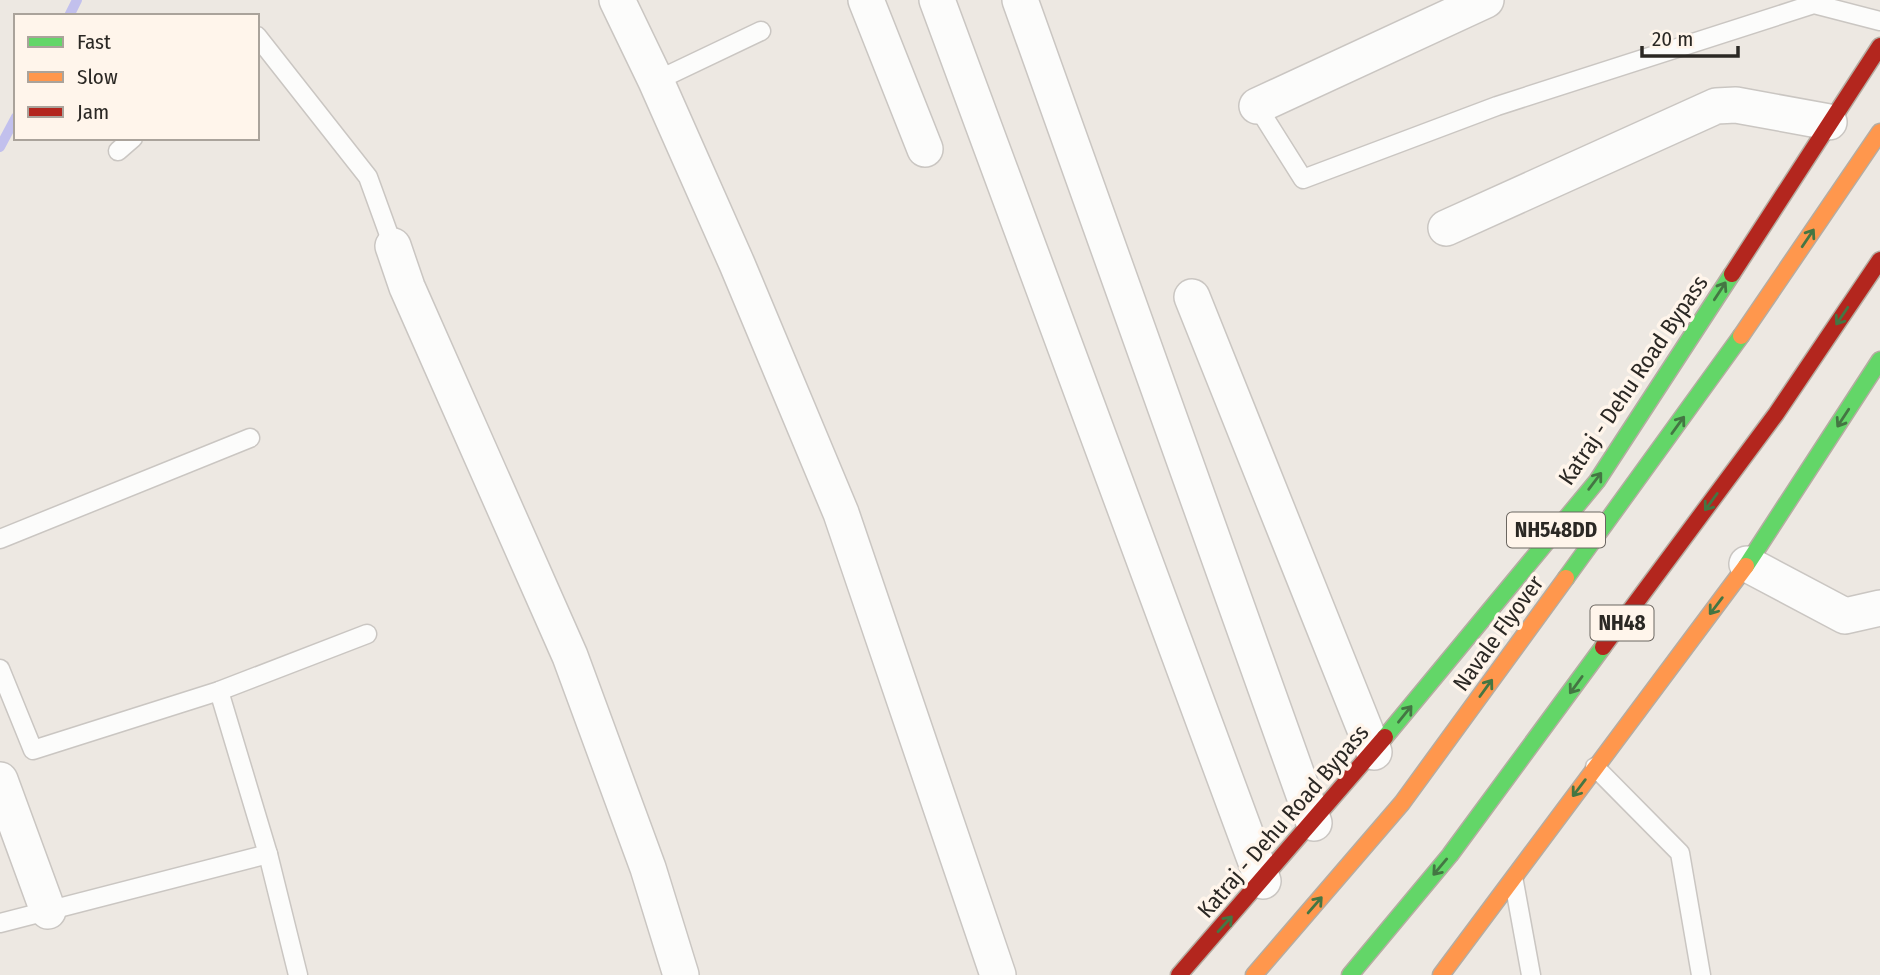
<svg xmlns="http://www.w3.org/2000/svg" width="1880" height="975" font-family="'Fira Sans Condensed',sans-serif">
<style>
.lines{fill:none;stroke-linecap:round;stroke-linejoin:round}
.stream{stroke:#c2c0ed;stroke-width:10}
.lane-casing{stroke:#cac6c2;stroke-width:21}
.street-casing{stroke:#cac6c2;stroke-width:38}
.fast-casing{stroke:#b5aca2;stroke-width:19}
.slow-casing{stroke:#b5aca2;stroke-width:19}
.jam-casing{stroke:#b5aca2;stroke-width:19}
.lane{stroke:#fcfcfb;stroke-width:18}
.street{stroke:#fcfcfb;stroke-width:35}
.fast{stroke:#63d668;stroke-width:16}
.slow{stroke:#ff974d;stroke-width:16}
.jam{stroke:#b3261e;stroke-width:16}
.oneway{stroke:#447643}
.labels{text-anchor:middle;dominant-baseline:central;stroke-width:7;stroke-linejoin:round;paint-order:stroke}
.shield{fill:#fff5eb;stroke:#6b6660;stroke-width:2}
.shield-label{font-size:21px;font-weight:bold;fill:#2b2824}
.street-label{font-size:23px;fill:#2b2824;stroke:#fff5eb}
</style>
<rect width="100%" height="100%" fill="#ede8e2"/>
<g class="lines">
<!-- stream -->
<g class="stream">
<path d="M69,16L77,0"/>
<path d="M0,147L16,117"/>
</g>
<!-- lane casing -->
<g class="lane-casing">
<g id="lane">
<path d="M257,36L368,177L393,246"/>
<path d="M656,81L761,31"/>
<path d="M1257,106L1303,179L1497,106L1814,4L1880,21"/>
<path d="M118,151L133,138"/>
<path d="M0,539L250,438"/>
<path d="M0,669L33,750L219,691L367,634"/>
<path d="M219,691L268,854L298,975"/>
<path d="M1595,767L1680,853L1701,975"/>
<path d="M1514,882L1531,975"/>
<path d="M0,923L268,854"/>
</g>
</g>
<!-- street casing -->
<g class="street-casing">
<g id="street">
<path d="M617,0L656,81L737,264L841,513L998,975"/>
<path d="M866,0L925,149"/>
<path d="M937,0L1263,881"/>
<path d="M1020,0L1314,823"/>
<path d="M1257,106L1486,0"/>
<path d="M1446,228L1716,106L1736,105L1829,122"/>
<path d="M393,246L407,287L570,656L648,868L681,975"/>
<path d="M1192,297L1374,752"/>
<path d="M1747,564L1845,616L1880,608"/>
<path d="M0,780L48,911"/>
</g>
</g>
<!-- fast casing -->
<g class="fast-casing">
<g id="fast">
<path d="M1746,566L1880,360"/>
<path d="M1566,578L1741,336"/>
<path d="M1385,737L1597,481L1732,274"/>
<path d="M1350,975L1450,855L1603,647"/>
</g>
</g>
<!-- slow casing -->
<g class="slow-casing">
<g id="slow">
<path d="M1741,336L1880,132"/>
<path d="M1254,975L1402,803L1566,578"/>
<path d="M1441,975L1746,566"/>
</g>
</g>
<!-- jam casing -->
<g class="jam-casing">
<g id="jam">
<path d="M1732,274L1880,46"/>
<path d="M1603,647L1776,414L1880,260"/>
<path d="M1179,975L1385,737"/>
</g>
</g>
<!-- lane -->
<use href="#lane" class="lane"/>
<!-- street -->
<use href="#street" class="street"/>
<!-- fast -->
<use href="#fast" class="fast"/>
<!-- slow -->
<use href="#slow" class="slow"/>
<!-- jam -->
<use href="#jam" class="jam"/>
</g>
<!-- one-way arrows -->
<defs><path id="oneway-shaft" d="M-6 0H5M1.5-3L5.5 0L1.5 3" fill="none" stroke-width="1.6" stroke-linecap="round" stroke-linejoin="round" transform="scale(1.75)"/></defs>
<g class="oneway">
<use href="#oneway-shaft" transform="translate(1808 238) rotate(-56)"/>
<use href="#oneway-shaft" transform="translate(1720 291) rotate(-57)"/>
<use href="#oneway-shaft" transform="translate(1842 316) rotate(124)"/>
<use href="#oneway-shaft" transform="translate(1843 418) rotate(123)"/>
<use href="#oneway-shaft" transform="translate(1678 425) rotate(-54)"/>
<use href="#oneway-shaft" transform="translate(1595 481) rotate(-53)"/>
<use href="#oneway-shaft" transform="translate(1711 502) rotate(126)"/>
<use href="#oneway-shaft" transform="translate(1716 606) rotate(127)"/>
<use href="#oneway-shaft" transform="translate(1576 685) rotate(126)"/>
<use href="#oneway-shaft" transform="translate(1486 688) rotate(-54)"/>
<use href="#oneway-shaft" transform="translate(1405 714) rotate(-51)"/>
<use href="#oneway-shaft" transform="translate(1579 788) rotate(127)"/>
<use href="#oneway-shaft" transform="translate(1440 867) rotate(130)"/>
<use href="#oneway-shaft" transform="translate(1315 905) rotate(-49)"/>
<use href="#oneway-shaft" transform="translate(1225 924) rotate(-48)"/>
</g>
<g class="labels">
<!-- shield labels -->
<g class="shield">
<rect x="1507" y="512.5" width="98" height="35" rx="5"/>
<rect x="1590.5" y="605.5" width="63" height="35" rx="5"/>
</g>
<g class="shield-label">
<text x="1556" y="530">NH548DD</text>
<text x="1622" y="623">NH48</text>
</g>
<!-- street labels -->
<g class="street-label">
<text transform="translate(1633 380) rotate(-56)">Katraj - Dehu Road Bypass</text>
<text transform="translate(1498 633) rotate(-54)">Navale Flyover</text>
<text transform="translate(1283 821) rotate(-49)">Katraj - Dehu Road Bypass</text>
</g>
</g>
<!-- legend -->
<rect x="14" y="14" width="245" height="126" fill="#fff5eb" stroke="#aaa39b" stroke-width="2"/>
<rect x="28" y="37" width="35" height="10" fill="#63d668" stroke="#aaa39b" stroke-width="2"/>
<text x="77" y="49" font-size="21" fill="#2b2824">Fast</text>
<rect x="28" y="72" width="35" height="10" fill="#ff974d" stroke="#aaa39b" stroke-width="2"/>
<text x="77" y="84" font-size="21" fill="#2b2824">Slow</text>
<rect x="28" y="107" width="35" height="10" fill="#b3261e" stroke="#aaa39b" stroke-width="2"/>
<text x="77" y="119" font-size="21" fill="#2b2824">Jam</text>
<!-- scale -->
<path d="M1642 46v10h96v-10" fill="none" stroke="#2b2824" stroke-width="3.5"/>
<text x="1652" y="46" font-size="21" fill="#2b2824" stroke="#fff5eb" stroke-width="5" paint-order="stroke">20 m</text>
</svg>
